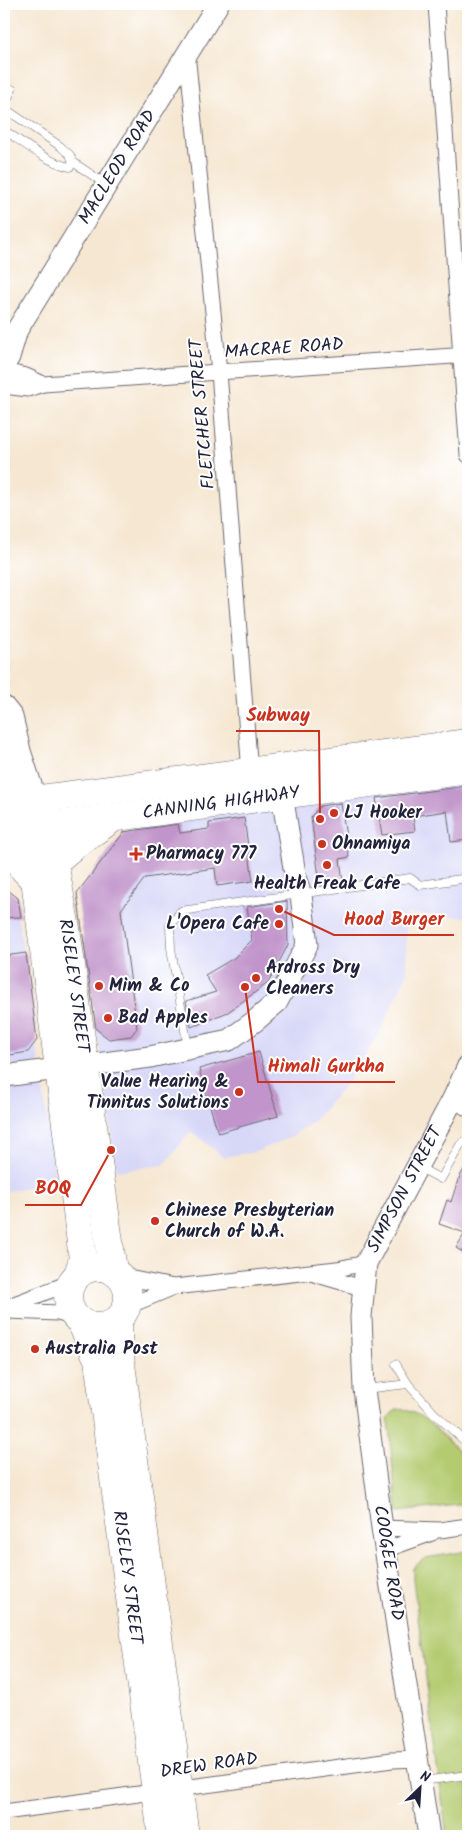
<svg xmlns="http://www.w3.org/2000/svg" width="472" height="1840" font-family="Kalam,sans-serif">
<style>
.built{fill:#d7d7f8}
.green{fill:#b4cb70;stroke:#6b7656}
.building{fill:#c195cb}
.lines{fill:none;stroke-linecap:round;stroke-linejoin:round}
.lane-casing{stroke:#6c6770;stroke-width:9}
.street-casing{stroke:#6c6770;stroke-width:17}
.secondary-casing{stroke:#6c6770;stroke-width:23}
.highway-casing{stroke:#6c6770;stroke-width:29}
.lane{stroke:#fff;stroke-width:8}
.street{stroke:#fff;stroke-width:15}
.secondary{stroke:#fff;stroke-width:21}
.highway{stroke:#fff;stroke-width:28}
.poi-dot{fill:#c8321e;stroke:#fff;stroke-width:2}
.labels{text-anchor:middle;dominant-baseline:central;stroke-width:4;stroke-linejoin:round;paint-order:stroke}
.street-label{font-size:18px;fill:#22223b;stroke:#fff}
.poi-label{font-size:18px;font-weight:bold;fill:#22223b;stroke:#fff;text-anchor:start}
.leader{fill:none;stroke:#c8321e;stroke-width:2}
.callout-dot{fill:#c8321e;stroke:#fff;stroke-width:2}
.callout-label{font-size:19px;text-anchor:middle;font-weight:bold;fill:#c8321e;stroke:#fff;stroke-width:4;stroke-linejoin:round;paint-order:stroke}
</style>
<rect width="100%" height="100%" fill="#fff"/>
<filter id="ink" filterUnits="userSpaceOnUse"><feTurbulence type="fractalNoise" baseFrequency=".02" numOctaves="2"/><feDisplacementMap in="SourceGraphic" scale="10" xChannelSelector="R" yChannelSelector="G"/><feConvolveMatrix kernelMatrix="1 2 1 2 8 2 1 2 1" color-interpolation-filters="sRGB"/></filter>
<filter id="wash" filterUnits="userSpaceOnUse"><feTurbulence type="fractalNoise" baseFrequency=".0096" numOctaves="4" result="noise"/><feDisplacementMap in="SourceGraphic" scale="20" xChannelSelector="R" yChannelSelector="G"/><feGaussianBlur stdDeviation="1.12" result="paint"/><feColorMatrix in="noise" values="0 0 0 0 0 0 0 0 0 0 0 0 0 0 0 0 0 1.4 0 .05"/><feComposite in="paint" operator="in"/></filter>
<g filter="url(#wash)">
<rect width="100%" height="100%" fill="#f6e7d2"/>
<!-- built -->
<g class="built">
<path d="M468,778V917L406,914L407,974L380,1032L347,1083L314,1121L289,1138L255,1152L223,1157L191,1131L164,1165L117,1171L77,893L125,831L312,798Z"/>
<path d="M4,878L11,894L20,930L56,1182L4,1192Z"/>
</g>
<!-- green -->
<g class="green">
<path d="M396,1409C428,1410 444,1441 468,1459V1504L397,1512L388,1418Z"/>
<path d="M468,1551V1836H447L413,1580V1568L425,1558Z"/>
</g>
<g id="blocks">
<!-- building -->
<g class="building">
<path d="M468,786V840L451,842L447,811L413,816L415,831L382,835L376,798Z"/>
<path d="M341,803L349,857L340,859L343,882L320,885L311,817L320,806Z"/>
<path d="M244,818L253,881L217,886L215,868L145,878L121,910L137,1028L131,1036L109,1039L96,1029L77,893L124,832L178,824L180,833L209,829V823Z"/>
<path d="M4,887L18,898L21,917L4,918Z"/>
<path d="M287,901L288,945L268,983L228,1012L191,1027L186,1001L216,992L205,975L234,958L252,940L247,907Z"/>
<path d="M26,953L37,1040L28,1052L4,1056V956Z"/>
<path d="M259,1052L278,1116L218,1133L199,1069Z"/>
<path d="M468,1162V1255L456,1248L465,1233L439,1224L447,1200L451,1202L458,1180Z"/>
</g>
</g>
</g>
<g filter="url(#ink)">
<use href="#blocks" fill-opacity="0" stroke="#6c6770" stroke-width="1"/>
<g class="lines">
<!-- lane casing -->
<g class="lane-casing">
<g id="lane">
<path d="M4,106L12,89"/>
<path d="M4,108L60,146L70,155L73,162L105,184"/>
<path d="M4,130C24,143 46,162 70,167L73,162"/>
<path d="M188,1048L171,948L170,926L181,911L410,878L420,885L468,878"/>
<path d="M418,1167L441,1179L460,1145L468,1139"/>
<path d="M396,1364L408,1384"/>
<path d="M365,1389L408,1384L434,1413L468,1444"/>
<path d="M422,1781L468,1775"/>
</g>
</g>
<!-- street casing -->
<g class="street-casing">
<g id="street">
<path d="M436,4L468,455"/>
<path d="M187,53L219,372L250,773"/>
<path d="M4,371L26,376L43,384"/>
<path d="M4,386L28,389L43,384L468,355"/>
<path d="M453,1099L468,1109"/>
<path d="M311,1273L362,1288"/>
<path d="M118,1276L174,1287L337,1269L366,1263"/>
<path d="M126,1307L174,1287"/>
<path d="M4,1308L72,1282"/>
<path d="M8,1311L58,1313L76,1318"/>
<path d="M382,1528L440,1530L468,1526"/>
<path d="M385,1550L432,1533"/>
<path d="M4,1812L392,1760L419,1759"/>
</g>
</g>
<!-- secondary casing -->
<g class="secondary-casing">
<g id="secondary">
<path id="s1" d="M4,365L9,357L17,330L218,4"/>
<path d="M4,707L12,717L20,751L36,800"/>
<path d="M4,740L18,802"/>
<path d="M4,1076L150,1057L229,1040L255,1021L277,1002L307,945L301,895L296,880L282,795"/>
<path id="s2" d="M429,1836L382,1528L364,1389L361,1317L366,1263L453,1099L468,1066"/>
</g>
</g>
<!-- highway casing -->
<g class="highway-casing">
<g id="highway">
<path id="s3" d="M36,800L50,840L66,929L113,1271"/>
<path d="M18,802L31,847L83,1259L78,1275"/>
<path d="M18,802L468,743"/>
<path id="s4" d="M4,832L468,770"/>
<path d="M4,848L35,881"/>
<path d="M54,862L77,843L109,821"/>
<circle cx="98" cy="1297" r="30"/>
<path d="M118,1320V1342L185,1836"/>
<path id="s5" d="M81,1322L98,1359L162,1836"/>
</g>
</g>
<!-- lane -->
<use href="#lane" class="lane"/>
<!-- street -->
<use href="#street" class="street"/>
<!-- secondary -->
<use href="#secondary" class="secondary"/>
<!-- highway -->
<use href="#highway" class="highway"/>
</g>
</g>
<!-- markers -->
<g class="poi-dot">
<circle cx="334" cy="813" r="5"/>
<circle cx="322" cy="844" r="5"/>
<path d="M133.5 846.5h5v5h5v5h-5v5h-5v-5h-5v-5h5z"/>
<circle cx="327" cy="865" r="5"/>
<circle cx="279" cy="924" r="5"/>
<circle cx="256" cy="978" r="5"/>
<circle cx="99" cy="986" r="5"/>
<circle cx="108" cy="1018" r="5"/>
<circle cx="239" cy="1092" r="5"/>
<circle cx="155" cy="1221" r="5"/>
<circle cx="35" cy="1349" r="5"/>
</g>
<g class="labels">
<!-- street labels -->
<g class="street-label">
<text stroke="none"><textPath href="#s1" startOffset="229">MACLEOD ROAD</textPath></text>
<text transform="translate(284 349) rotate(-4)">MACRAE ROAD</text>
<text transform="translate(203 414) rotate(-95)">FLETCHER STREET</text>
<text stroke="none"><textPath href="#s4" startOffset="219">CANNING HIGHWAY</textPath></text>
<text stroke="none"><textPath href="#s3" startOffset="190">RISELEY STREET</textPath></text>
<text stroke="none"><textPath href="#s2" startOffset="661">SIMPSON STREET</textPath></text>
<text transform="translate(388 1563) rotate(81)">COOGEE ROAD</text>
<text stroke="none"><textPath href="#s5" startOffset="261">RISELEY STREET</textPath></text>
<text transform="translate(209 1766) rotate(-8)">DREW ROAD</text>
</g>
<!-- poi labels -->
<g class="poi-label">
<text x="344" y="813">LJ Hooker</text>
<text x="332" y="844">Ohnamiya</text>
<text x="146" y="854">Pharmacy 777</text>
<text x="327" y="884" text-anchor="middle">Health Freak Cafe</text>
<text x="269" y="924" text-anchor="end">L'Opera Cafe</text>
<text x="266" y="968">Ardross Dry<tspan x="266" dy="21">Cleaners</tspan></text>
<text x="109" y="986">Mim &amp; Co</text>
<text x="118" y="1018">Bad Apples</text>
<text x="229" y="1082" text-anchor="end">Value Hearing &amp;<tspan x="229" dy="21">Tinnitus Solutions</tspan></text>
<text x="165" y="1211">Chinese Presbyterian<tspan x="165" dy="21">Church of W.A.</tspan></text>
<text x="45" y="1349">Australia Post</text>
</g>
</g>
<!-- callouts -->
<path class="leader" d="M320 819L319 731H236M279 909L334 935H454M245 987L258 1082H395M111 1150L81 1205H25"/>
<g class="callout-dot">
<circle cx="320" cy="819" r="5"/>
<circle cx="279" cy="909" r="5"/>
<circle cx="245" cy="987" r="5"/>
<circle cx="111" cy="1150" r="5"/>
</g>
<g class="callout-label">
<text x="278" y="721">Subway</text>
<text x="394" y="925">Hood Burger</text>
<text x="326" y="1072">Himali Gurkha</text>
<text x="53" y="1194">BOQ</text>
</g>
<!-- margin -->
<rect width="472" height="1840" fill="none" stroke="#fff" stroke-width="20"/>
<!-- north arrow -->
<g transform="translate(420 1788) rotate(25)" stroke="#ffffff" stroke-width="4" paint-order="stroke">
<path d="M0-4L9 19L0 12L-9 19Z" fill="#22223b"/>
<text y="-8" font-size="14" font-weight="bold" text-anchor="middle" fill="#22223b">N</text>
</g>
</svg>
